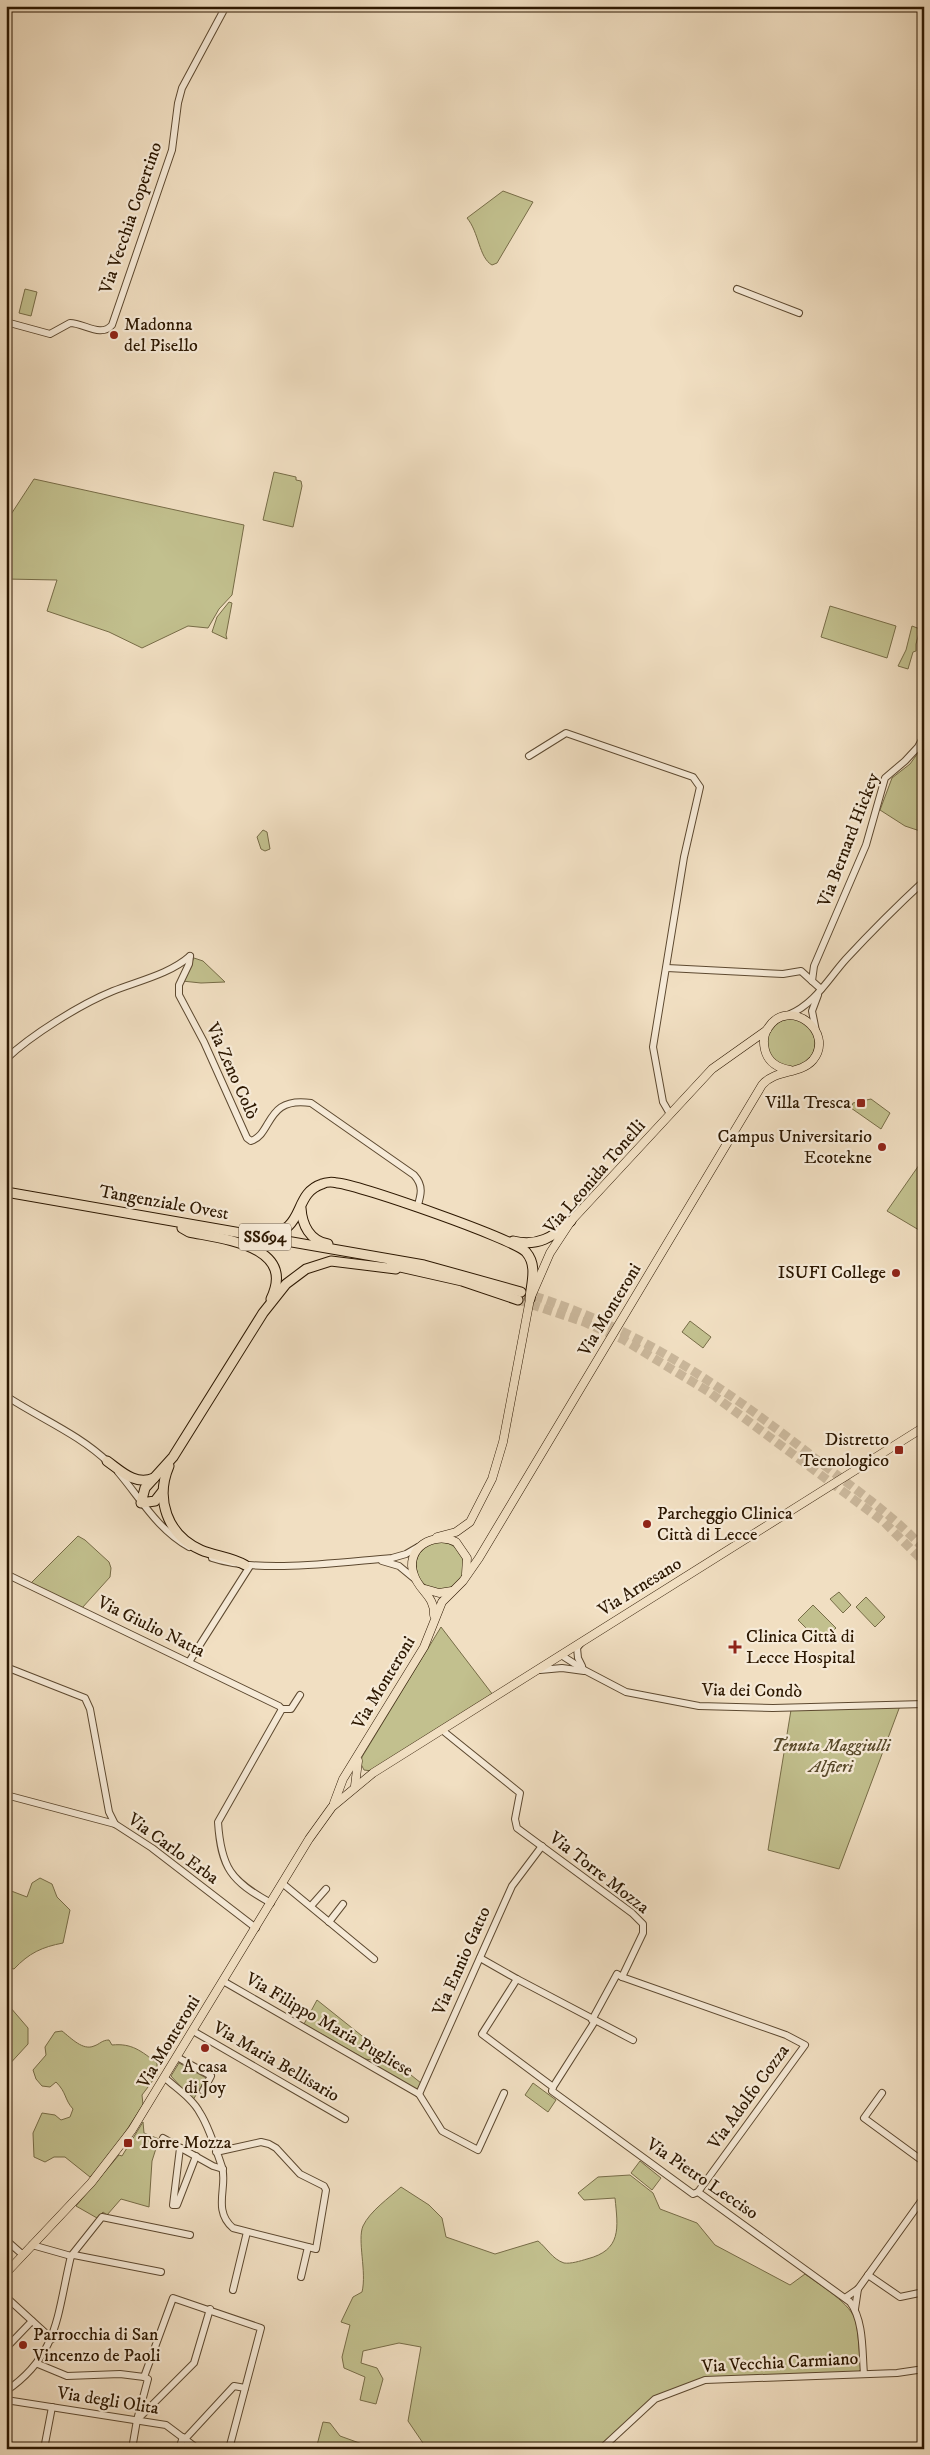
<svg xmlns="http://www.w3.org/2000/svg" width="930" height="2455" font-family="'IM FELL DW Pica',serif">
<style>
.green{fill:#c2c08e;stroke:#776c47}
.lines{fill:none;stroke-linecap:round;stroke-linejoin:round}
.highway-tunnel{stroke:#cab79b;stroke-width:9;stroke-dasharray:9 4.5;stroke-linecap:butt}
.minor-casing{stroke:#5d4930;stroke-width:8}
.major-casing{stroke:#2c1700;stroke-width:9}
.highway-casing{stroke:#2c1700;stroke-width:11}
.minor{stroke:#f6ead7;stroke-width:6}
.major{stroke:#f1dfc2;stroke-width:8}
.highway{stroke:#f1dfc2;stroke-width:9}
.poi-dot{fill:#8f2418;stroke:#f6ead7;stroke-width:2}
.labels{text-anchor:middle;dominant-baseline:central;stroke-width:4.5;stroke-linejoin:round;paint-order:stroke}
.shield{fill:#f6ead7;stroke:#695640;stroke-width:1}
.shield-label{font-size:16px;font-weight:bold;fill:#2c1700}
.street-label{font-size:18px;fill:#2c1700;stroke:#f6ead7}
.poi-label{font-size:18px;fill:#2c1700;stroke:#f6ead7;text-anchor:start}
.park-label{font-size:18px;font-style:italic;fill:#594a2b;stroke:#f6ead7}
</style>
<rect width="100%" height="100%" fill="#f1dfc2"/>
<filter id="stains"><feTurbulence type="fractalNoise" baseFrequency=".004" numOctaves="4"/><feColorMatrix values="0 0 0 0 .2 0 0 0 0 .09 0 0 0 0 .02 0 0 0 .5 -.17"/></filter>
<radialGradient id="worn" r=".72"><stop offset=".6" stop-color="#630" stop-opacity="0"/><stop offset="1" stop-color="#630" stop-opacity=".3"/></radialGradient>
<!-- green -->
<g class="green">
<path d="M503,191L533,202L497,263L492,265C479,258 479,232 467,218Z"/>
<path d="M25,289L37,292L31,316L19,313Z"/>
<path d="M274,472L296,477V480L301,481L302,486L293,527L263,520Z"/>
<path d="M34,479L244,525L232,595L219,609L208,628L188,626L142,648L109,632L47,611L57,580L6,579V522Z"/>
<path d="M229,602L232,603L226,635L227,639L212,632L217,617Z"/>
<path d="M830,606L896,626L887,658L821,637Z"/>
<path d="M912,626L920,629L916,644V651L913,652L908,669L898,666L906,650Z"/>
<path d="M923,746L924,753L918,761L924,767V827L920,831L905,826L880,810L892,778L910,764Z"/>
<path d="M263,830L267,832L270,849L265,851L261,849L257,837Z"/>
<path d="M194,958L203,961L225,982L201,983L182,981Z"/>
<circle cx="791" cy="1043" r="24"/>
<path d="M871,1099L890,1113L881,1129L851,1108L853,1103Z"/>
<path d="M924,1158V1233L887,1211Z"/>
<path d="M690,1321L711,1337L703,1348L682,1332Z"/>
<path d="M78,1536L85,1540L109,1562L111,1568L110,1577L82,1608L31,1583Z"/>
<circle cx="440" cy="1566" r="24"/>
<path d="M839,1592L851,1605L843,1613L830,1599Z"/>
<path d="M866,1597L885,1617L875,1627L856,1607Z"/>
<path d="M813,1605L836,1628L821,1643L798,1620Z"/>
<path d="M441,1627L493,1695L372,1771L364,1770L361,1764L362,1757Z"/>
<path d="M900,1706L839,1869L768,1850L791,1710Z"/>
<path d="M40,1878L52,1884L57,1897L70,1910L63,1943C42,1947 29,1953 14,1969L6,1967V1889L27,1897L32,1883Z"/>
<path d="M317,2000L421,2083L417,2090L378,2067L372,2060L365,2059L304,2024Z"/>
<path d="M6,2007H10L28,2028V2044L6,2068Z"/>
<path d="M62,2031C71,2038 83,2051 94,2046C100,2044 102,2040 109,2040L112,2045C132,2043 141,2051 157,2063V2075L142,2095L143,2105L109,2157L90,2177L65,2157H54L45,2162L34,2157L33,2133L42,2113L55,2115L61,2120L70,2117L73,2109C64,2099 67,2093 56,2082L50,2087L42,2086L36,2079L33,2070L46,2055L45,2047L55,2032Z"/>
<path d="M179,2063L206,2078L193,2100L171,2076Z"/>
<path d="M533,2083L556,2100L548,2112L525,2095Z"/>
<path d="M143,2122L144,2133L159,2139L152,2161L149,2207L121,2199L107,2215L103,2212L97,2218L76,2206L119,2155L122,2156Z"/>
<path d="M640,2161L661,2178L652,2190L631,2173Z"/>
<path d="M630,2175L653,2193L660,2209L697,2223L715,2245L790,2285L805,2274C820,2285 852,2304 856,2322C859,2337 859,2354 861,2369L857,2373L791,2374L789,2377H726L654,2396L599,2449H427L408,2421L421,2347L399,2343L363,2351L361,2363L377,2368L383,2379L376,2404L360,2400L365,2377L344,2368L342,2357L350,2325L341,2322L353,2297L362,2292C367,2272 357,2240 363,2226C370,2211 389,2198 401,2187L429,2205L442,2218L446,2237L495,2254L538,2241C547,2248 552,2259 564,2263C571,2264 580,2261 587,2259C622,2250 618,2228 615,2198L584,2200L578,2193L598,2177Z"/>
<path d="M323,2422L330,2423L340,2436L376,2449H316Z"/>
</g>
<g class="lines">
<!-- highway-tunnel -->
<g class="highway-tunnel">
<path d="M521,1292C640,1327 729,1391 825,1466C859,1492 895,1517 924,1549"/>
<path d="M518,1300L584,1322L624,1340L709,1392L884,1522L924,1562"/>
</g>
<!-- minor casing -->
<g class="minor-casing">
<g id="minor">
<path d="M737,289L799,313"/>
<path d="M6,322L50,334L70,323C84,323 101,338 112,325L172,150L178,103L182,88L226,6"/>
<path d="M529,756L566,733L693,777L700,787L684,857L653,1047L663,1102L670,1114"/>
<path d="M190,956L189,964L179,985V995L204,1042L247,1138L251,1141C273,1134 265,1096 311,1103L414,1175C424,1186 421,1195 417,1208"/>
<path d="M667,968L783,974L801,971L812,981"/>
<path d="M821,989L812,981L814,966L866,845L885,778L905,761L918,747L924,736"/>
<path d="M788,1015C815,1004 828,979 846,959C871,932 897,906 924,881"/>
<path d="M816,1031L812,1011L818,995"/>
<path d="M6,1059C31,1035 81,1004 113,991C138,981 170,974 190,956"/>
<path d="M6,1396C41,1419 79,1434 109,1463"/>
<path d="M118,1472C141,1499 157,1529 189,1547"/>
<path d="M212,1558C259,1574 341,1562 392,1558L406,1554L418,1547"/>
<path d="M382,1561L399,1566L416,1580"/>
<path d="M6,1574L279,1706L282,1709"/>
<path d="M581,1643L577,1648L578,1658L582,1666"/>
<path d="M561,1655L586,1671L626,1692L699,1706L773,1708L924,1704"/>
<path d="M189,1662L250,1566"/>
<path d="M6,1667L85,1698L90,1709L109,1812L115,1824"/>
<path d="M540,1670L562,1668L584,1671"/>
<path d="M442,1730L520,1793L515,1819L517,1828L632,1913L643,1924V1933L622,1977L786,2035L805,2045L698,2192"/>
<path d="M6,1795L115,1824L152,1848L256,1928"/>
<path d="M282,1883L374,1959"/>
<path d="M271,1903C231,1881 221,1868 218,1822L282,1709H291L300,1695"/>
<path d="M311,1906L326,1889"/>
<path d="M329,1922L343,1904"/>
<path d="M480,1958L517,1979"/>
<path d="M223,1981L419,2094L442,2131L478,2150L504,2093"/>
<path d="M592,2020L617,1974L622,1977"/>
<path d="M193,2031L345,2119"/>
<path d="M633,2040L517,1979L482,2034L553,2087L552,2091L693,2194L698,2192L850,2302C864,2321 862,2351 864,2374"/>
<path d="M177,2057L211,2076L203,2091"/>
<path d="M165,2078C176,2088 193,2099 200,2113C208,2125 217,2152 222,2167C228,2186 212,2210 233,2228L316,2249L326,2190L324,2186L300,2174L276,2148L269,2144L261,2142L216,2152"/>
<path d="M553,2087L595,2021"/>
<path d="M882,2093L864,2118L924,2162"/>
<path d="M419,2094L512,1886L542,1846"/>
<path d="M922,2112L924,2106"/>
<path d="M163,2138L213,2166L223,2169"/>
<path d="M180,2148L173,2205H177L196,2156"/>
<path d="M6,2240L23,2255"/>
<path d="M71,2256L102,2217L190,2235"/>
<path d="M71,2256L74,2255L161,2272"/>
<path d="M868,2275L900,2297L924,2292"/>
<path d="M301,2277L308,2247"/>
<path d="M233,2290L247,2232"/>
<path d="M6,2297L52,2339"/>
<path d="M845,2298L858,2289L924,2197"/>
<path d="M855,2309L858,2289"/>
<path d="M6,2348L32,2321"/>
<path d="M38,2364L67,2376L120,2374L144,2377"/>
<path d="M6,2391C59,2355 57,2314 71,2256L32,2245"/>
<path d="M6,2400L166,2425L198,2449"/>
<path d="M138,2419L194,2363L210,2309"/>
<path d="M185,2439L234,2386L245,2388"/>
<path d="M44,2449L52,2407"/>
<path d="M132,2449L137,2420L148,2379L144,2377L173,2298L261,2328L229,2449"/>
<path d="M179,2449L183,2437"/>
<path d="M601,2449L655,2399L705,2380L897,2373L924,2369"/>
</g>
</g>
<!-- major casing -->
<g class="major-casing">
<g id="major">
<path d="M437,1537L456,1532L470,1522L492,1479L503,1442L530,1299L550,1253L571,1221L712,1069L767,1030"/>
<path d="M425,1589L439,1593L452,1591"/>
<path d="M434,1615C435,1596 419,1591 414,1575C404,1548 434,1531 456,1542L467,1558L466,1574"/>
<path d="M355,1786L358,1761"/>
<path d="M334,1803L343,1779L424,1647L442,1602L463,1581L479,1558L762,1085C775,1069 800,1075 813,1060C836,1031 788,996 768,1028C764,1034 763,1042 765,1050C768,1062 778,1068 790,1070"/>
<path d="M6,2273L91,2183L132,2130L309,1839L332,1807L373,1773L924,1427"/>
</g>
</g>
<!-- highway casing -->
<g class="highway-casing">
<g id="highway">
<path d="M6,1192L424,1265L521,1292"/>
<path d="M301,1208C302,1225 310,1241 328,1244"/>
<path d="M182,1228L189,1232C222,1239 297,1245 271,1299"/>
<path d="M263,1233C307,1235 291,1194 322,1184C326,1182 333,1182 337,1183C359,1185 514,1239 526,1252C538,1266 531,1283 530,1299"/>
<path d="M513,1241C538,1247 553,1237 571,1221"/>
<path d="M391,1265L462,1281L518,1300"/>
<path d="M107,1461C121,1471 135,1486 154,1478"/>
<path d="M169,1466C155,1499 167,1535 201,1550C215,1556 232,1557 245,1565"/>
<path d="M162,1492L155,1501L141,1503L145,1488L173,1457L263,1313L286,1284L306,1269L331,1261L396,1269"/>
</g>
</g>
<!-- minor -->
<use href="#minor" class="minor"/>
<!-- major -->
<use href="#major" class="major"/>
<!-- highway -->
<use href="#highway" class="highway"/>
</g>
<!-- markers -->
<g class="poi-dot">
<circle cx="114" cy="335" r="5"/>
<rect x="856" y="1098" width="10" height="10" rx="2.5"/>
<circle cx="882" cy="1147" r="5"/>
<circle cx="896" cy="1273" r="5"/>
<rect x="894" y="1445" width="10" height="10" rx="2.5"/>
<circle cx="647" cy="1524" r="5"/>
<path d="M732.5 1639.5h5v5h5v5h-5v5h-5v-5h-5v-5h5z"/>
<circle cx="205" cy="2048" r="5"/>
<rect x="123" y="2138" width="10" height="10" rx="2.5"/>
<circle cx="23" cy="2345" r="5"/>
</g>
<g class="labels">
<!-- shield labels -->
<rect class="shield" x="239" y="1223.5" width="52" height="27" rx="4"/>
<g class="shield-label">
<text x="265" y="1237">SS694</text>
</g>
<!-- street labels -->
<g class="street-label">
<text transform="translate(131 218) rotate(-71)">Via Vecchia Copertino</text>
<text transform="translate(849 840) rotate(-69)">Via Bernard Hickey</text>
<text transform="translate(232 1071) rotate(66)">Via Zeno Colò</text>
<text transform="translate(595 1177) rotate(-49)">Via Leonida Tonelli</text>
<text transform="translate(164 1203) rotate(10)">Tangenziale Ovest</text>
<text transform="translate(610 1310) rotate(-59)">Via Monteroni</text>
<text transform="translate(640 1587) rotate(-32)">Via Arnesano</text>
<text transform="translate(151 1627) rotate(26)">Via Giulio Natta</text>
<text transform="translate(384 1683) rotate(-59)">Via Monteroni</text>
<text transform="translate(752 1691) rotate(1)">Via dei Condò</text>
<text transform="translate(173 1849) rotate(36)">Via Carlo Erba</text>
<text transform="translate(599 1873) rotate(38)">Via Torre Mozza</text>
<text transform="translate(462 1961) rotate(-66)">Via Ennio Gatto</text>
<text transform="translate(329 2025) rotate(30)">Via Filippo Maria Pugliese</text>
<text transform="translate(169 2042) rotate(-59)">Via Monteroni</text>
<text transform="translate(276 2062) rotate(30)">Via Maria Bellisario</text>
<text transform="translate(749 2097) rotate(-54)">Via Adolfo Cozza</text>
<text transform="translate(702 2179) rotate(34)">Via Pietro Lecciso</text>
<text transform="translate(780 2363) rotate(-3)">Via Vecchia Carmiano</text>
<text transform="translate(108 2401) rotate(9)">Via degli Olita</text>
</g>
<!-- poi labels -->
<g class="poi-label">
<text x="124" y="325">Madonna<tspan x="124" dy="21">del Pisello</tspan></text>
<text x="851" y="1103" text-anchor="end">Villa Tresca</text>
<text x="872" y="1137" text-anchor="end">Campus Universitario<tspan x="872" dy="21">Ecotekne</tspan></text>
<text x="886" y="1273" text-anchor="end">ISUFI College</text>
<text x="889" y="1440" text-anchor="end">Distretto<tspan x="889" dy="21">Tecnologico</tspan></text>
<text x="657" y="1514">Parcheggio Clinica<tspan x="657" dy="21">Città di Lecce</tspan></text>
<text x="746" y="1637">Clinica Città di<tspan x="746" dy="21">Lecce Hospital</tspan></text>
<text x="205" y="2067" text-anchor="middle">A casa<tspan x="205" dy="21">di Joy</tspan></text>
<text x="138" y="2143">Torre Mozza</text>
<text x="33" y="2335">Parrocchia di San<tspan x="33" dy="21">Vincenzo de Paoli</tspan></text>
</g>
<!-- park labels -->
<g class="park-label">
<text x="831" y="1746">Tenuta Maggiulli<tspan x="831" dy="21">Alfieri</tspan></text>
</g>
</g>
<!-- margin -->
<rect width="930" height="2455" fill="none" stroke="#f1dfc2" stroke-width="25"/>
<rect x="8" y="8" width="915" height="2440" fill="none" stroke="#2c1700" stroke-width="2.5"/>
<rect x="12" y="12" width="905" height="2430" fill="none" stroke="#2c1700"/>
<rect width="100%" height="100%" filter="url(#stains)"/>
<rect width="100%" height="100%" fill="url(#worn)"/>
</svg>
